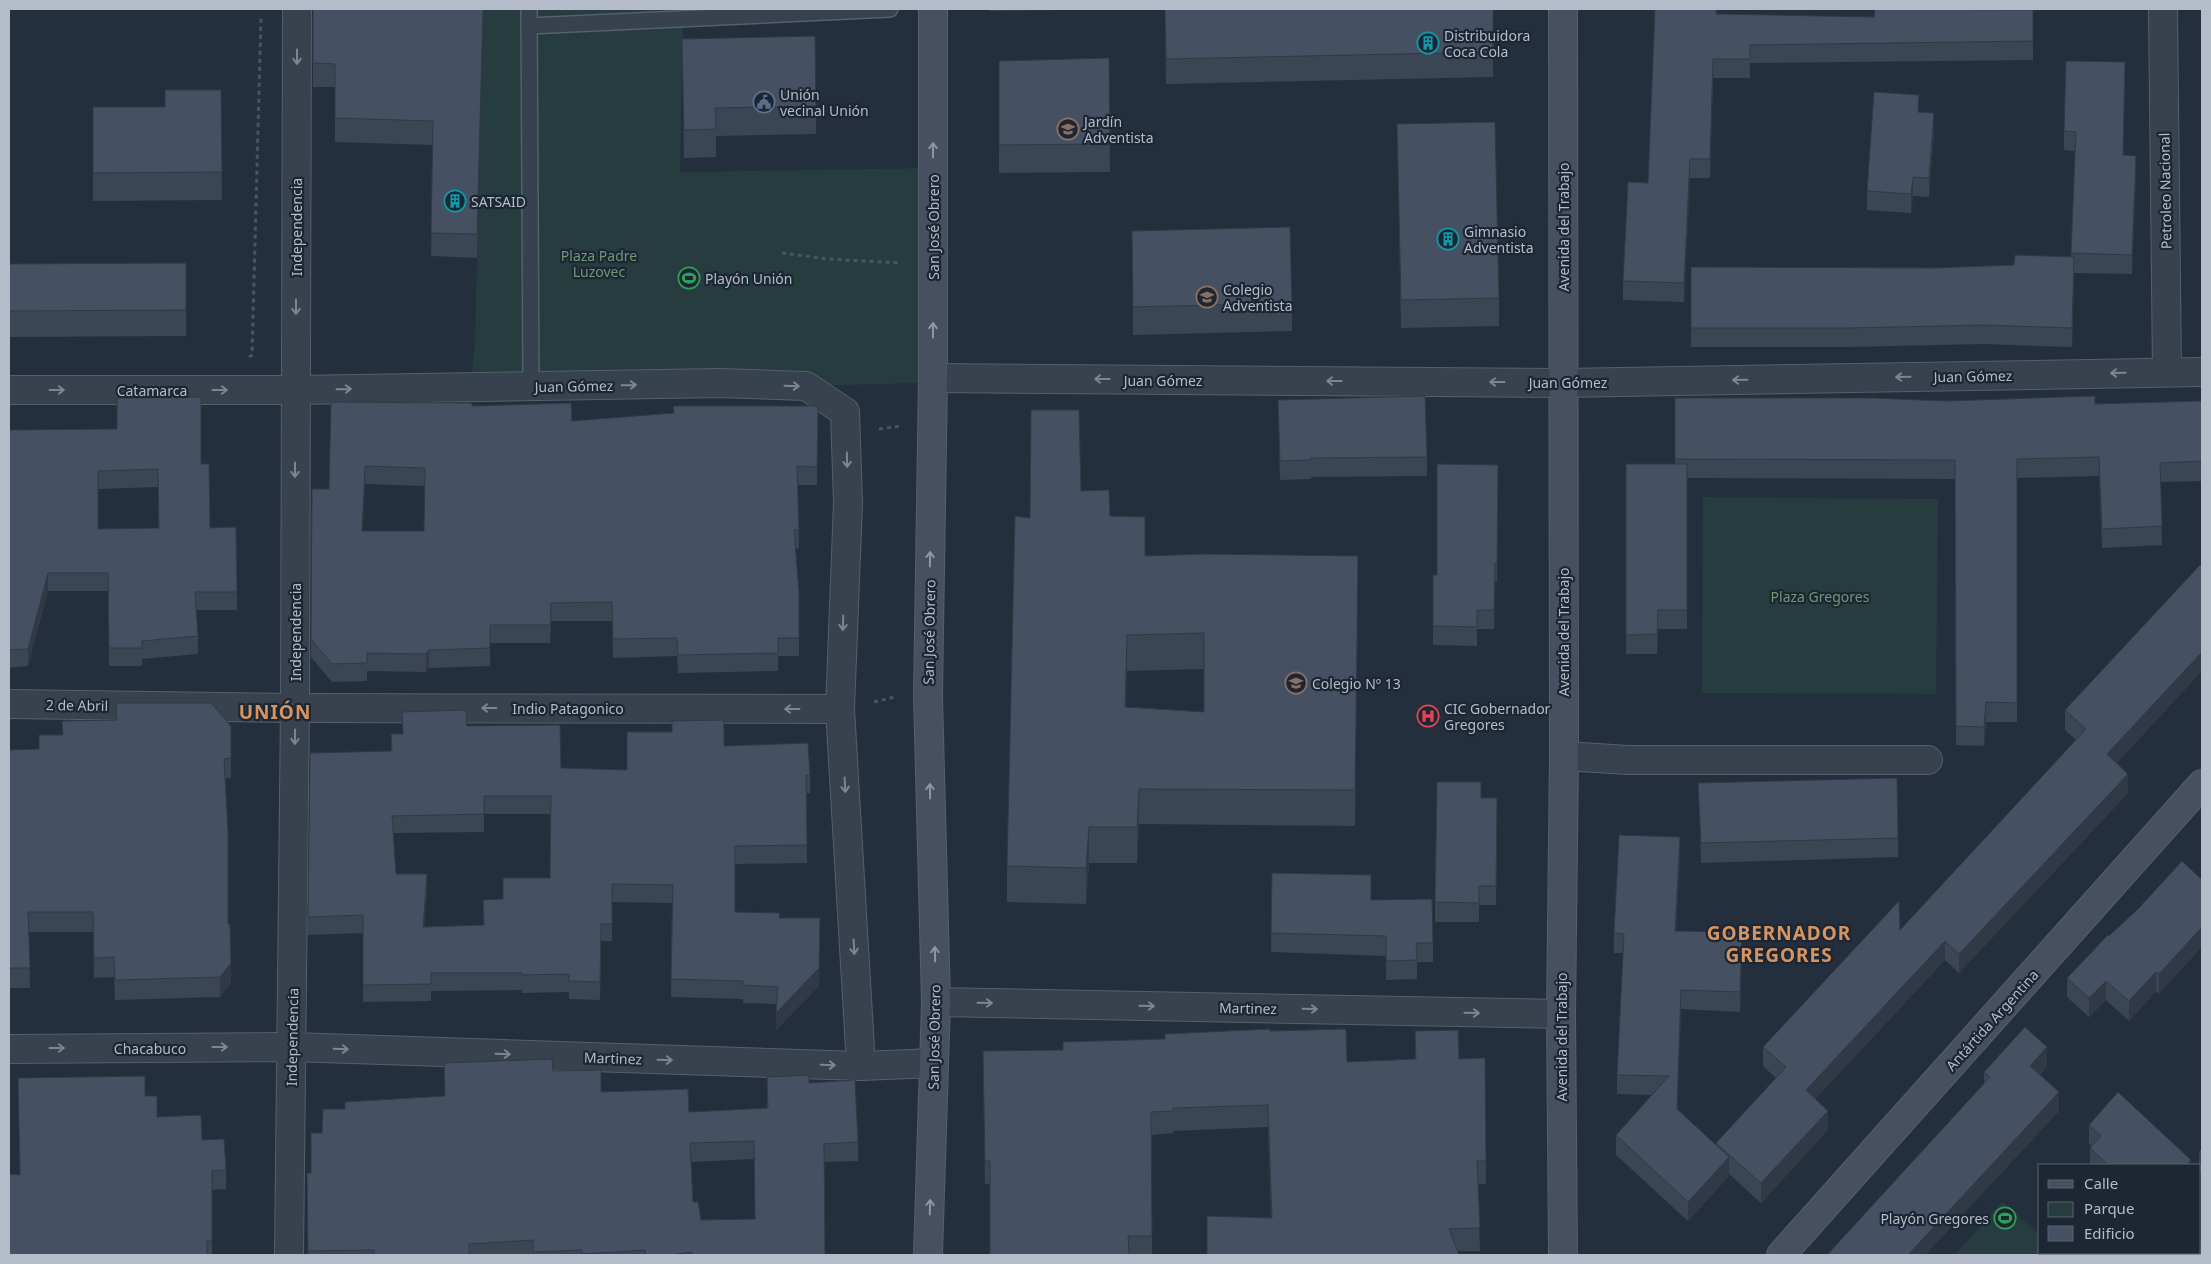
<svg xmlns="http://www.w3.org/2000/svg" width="2211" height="1264" font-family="'Noto Sans',sans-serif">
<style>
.green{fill:#263c3f}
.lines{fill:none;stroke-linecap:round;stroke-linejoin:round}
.lane-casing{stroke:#565f6c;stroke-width:18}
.street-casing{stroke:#565f6c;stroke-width:30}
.secondary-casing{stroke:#565f6c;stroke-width:30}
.path{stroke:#44595c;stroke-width:3;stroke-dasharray:4 4;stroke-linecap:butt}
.lane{stroke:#38414e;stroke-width:15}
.street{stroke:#38414e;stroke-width:28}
.secondary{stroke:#465061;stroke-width:28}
.wall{fill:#3b4654;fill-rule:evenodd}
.shaded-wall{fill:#303945}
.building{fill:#455162;stroke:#303945;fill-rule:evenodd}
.oneway{stroke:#7c8592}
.oneway2{stroke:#8e96a5}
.labels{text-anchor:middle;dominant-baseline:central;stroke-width:4.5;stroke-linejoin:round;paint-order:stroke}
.poi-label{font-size:14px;fill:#b4bcc9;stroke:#1d2633;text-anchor:start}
.street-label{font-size:14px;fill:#b4bcc9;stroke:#1d2633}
.park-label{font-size:14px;fill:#6b9a76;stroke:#1d2633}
.district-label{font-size:19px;font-weight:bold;letter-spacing:1px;fill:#d59563;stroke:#1d2633}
</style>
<rect width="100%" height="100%" fill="#242f3e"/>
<!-- green -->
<g class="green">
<path d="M484,9H683L680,172L933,168V378L918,383L806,386L471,387L475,336Z"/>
<path d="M1703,497L1938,499L1936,694L1702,693Z"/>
<path d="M2002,1202L2040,1235V1253H2059L2057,1255H1955Z"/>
</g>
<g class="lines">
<!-- lane casing -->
<g class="lane-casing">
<g id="lane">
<path d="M529,9L531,386"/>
<path d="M529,26L890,9"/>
</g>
</g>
<!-- street casing -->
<g class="street-casing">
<g id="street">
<path d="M2163,9L2167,372"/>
<path d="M933,378L1563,383L2202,372"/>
<path d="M9,390H296L720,383L806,386L845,412L848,503L840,709L861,1066"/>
<path d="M9,704L295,708L840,709"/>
<path d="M1564,756L1628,760H1928"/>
<path d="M936,1002L1561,1014"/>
<path d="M9,1049L292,1047L861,1066L934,1063"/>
<path d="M289,1255L295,708L297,9"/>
</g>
</g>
<!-- secondary casing -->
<g class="secondary-casing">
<g id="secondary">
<path d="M928,1255L936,1002L928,696L933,378V9"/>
<path d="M1563,1255L1561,1014L1564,756L1563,9"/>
<path d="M1781,1255L2202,784"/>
</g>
</g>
<!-- path -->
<g class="path">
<path d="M782,253L828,259L901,263"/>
<path d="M249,357L252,355L261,17"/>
<path d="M879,429L900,426"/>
<path d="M874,702L895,697"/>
</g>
<!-- lane -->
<use href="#lane" class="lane"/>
<!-- street -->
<use href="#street" class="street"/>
<!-- secondary -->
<use href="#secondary" class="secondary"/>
</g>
<!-- wall -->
<g class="wall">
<path d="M313,9H484L477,258L431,256L433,145L335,142V87H313Z"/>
<path d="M990,9H1059V10L990,11Z"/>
<path d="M1165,9H1493V77L1166,84Z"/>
<path d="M1655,9H1717V14L1874,17L2033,10V60L1750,63V78H1713L1710,178H1690L1684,302L1623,300V281L1648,183Z"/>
<path d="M682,39L816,106V134L716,136V157L684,158Z"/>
<path d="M1109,58L1110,172L999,173V61Z"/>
<path d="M2125,81L2123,156L2136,175L2132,274L2074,273L2072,347L1983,344L1849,347H1691V267L1934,268L2014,265L2071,257L2075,151L2064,150V131Z"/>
<path d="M221,90L222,200L93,201V107H165Z"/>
<path d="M1919,112L1934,132L1929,197L1913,196L1911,213L1867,210V191Z"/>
<path d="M1397,124L1499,298V326L1401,328Z"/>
<path d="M1132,231L1292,303V331L1133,335Z"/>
<path d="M186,263V336L9,337V264Z"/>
<path d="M1675,398L1946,401L2095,404L2202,401V481L2161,482L2162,545L2102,548L2099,476L2017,478V722H1986L1984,746L1956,745L1955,479L1687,478V629H1658L1657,654H1626V464H1675Z"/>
<path d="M1278,400L1427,457V476L1311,477V479L1280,480Z"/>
<path d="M331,402L472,406L572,421L818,406L817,485H798L799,549L795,548L799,592V656H778V671L678,673L677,656L613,658L612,621H551L550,643H490V666L429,668L426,672L367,671V681L332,682L311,657L312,489H329ZM365,484L425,486L424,531H362Z"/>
<path d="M9,430L201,464L210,528L236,527L237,610H196L198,636V654L142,659V666H109L108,591H48L28,666L9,668ZM158,487V528L98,529V489Z"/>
<path d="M1498,465L1497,582H1495L1494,629H1477V646L1433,645V575H1437Z"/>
<path d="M1081,491L1110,516L1145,556L1358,591L1355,826L1139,824L1137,863H1089L1086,904L1007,902V866L1030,518ZM1204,669V712L1126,707L1127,671Z"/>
<path d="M2202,671L2116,763L2128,793L1959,973L1945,960L1815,1099L1828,1130L1761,1203L1729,1174V1176L1688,1221L1616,1155V1135L1652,1095L1617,1094V1075L1623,953H1614V933L1680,856L1676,931L1742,951L1740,1012L1681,1009L1677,1110L1716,1145V1143L1776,1078L1763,1066V1047L1900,930L2076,740L2065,730V710Z"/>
<path d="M402,712L467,726L561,768L627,770L724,746L810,775V793H806L807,863L735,864V912L780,918L820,936L819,986L776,1030L777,1004L743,1003V999L671,997L672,903L612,902V941H601L600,1000L569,999V992L522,993V990L431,991V1001L363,1002V933L308,935L310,753L391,752V734H403ZM484,814H550V878L503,899L483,925L424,927L427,892L396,874L393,833L484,832Z"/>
<path d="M9,750L231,758V778H225L228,924L231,983L220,997L115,1000L114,977L94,978L93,932H29L30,988H9Z"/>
<path d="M1698,783L1898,838V857L1701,863Z"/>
<path d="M1481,798H1497L1496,905H1479V922H1435V902Z"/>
<path d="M2182,861L2159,994L2156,991L2129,1021L2106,1000L2089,1017L2067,997V978L2139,908Z"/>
<path d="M1272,873L1371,900L1433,943V962H1417V979L1386,980V956L1271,952Z"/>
<path d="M1270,1031L1347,1062L1415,1059V1031L1459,1059L1486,1161V1184H1478L1480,1251H1458L1271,1218L1268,1127L1173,1131V1133L1152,1135V1255H990V1184H985L983,1051L1063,1050L1165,1039Z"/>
<path d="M2047,1066L2040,1075L2059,1111L1925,1255H1827L1984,1084V1072Z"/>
<path d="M553,1071L601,1092L689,1112L767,1108V1077L809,1083L858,1142V1161L824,1162L825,1255H308L307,1173H311L322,1133L345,1109L444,1096ZM754,1159L755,1219L701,1220L693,1202L691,1162Z"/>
<path d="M145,1096L157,1117L202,1140L226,1170V1189L212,1190V1255H9L19,1175Z"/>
<path d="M2089,1125L2191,1165H2090V1148L2092,1146L2089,1144Z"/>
<path d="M2202,1148V1174L2200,1172V1165H2199V1152Z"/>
</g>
<!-- shaded-wall -->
<g class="shaded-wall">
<path d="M483,9H484L477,258V234Z"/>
<path d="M1713,59V78L1710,178V159Z"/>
<path d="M2125,62V81L2123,175V155Z"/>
<path d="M1934,113V132L1929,197V178Z"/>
<path d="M2136,156V175L2132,274V255Z"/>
<path d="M1690,159V178L1684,302V283Z"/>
<path d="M1913,177V196L1911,213V194Z"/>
<path d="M2074,257V276L2072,347V328Z"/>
<path d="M365,466V484L362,550V531Z"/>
<path d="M1358,556V591L1355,826V790Z"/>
<path d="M48,573V591L28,666V649Z"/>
<path d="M1127,635V671L1125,743V707Z"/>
<path d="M429,650V668L426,672V654Z"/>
<path d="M2202,652V671L2107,774V754Z"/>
<path d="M1986,702V722L1984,746V727Z"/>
<path d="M2128,774V793L1959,973V954Z"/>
<path d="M1139,789V824L1137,863V827Z"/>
<path d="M1089,827V863L1086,904V868Z"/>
<path d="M1680,837V856L1675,950V931Z"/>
<path d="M427,874V892L423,944V927Z"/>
<path d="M820,918L819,986L776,1030V1013Z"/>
<path d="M2202,927V947L2159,994V974Z"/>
<path d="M1742,932V951L1740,1012V992Z"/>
<path d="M1945,941V960L1806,1109V1090Z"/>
<path d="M231,963V983L220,997V977Z"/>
<path d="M2156,972V991L2129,1021V1001Z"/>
<path d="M2106,981V1000L2089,1017V998Z"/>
<path d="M1681,990V1009L1677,1128V1109Z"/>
<path d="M2047,1047V1066L2030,1085V1066Z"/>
<path d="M2059,1092V1111L1925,1255H1908Z"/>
<path d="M1828,1111V1130L1761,1203V1183Z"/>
<path d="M1729,1157V1176L1688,1221V1202Z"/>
<path d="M2191,1160V1165H2186Z"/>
</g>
<!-- building -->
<g class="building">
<path d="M313,9H483L477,234L431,233L433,121L335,118V64L313,63Z"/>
<path d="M1165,9H1493V52L1166,59Z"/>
<path d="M1655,9H1716V14L1874,17L1875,9L2033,10V41L1750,45V59H1713L1710,159H1690L1684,283L1623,281L1628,182L1648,183Z"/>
<path d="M815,36L816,106L715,108L716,129L684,130L682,39Z"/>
<path d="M1109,58L1110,144L999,145V61Z"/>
<path d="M2066,61L2125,62L2123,155L2136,156L2132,255L2071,253L2076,132L2064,131Z"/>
<path d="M165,90H221L222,172L93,173V107H165Z"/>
<path d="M1874,92L1919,95L1918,112L1934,113L1929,178L1913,177L1911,194L1867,191Z"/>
<path d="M1495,122L1499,298L1401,300L1397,124Z"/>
<path d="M1290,227L1292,303L1133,307L1132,231Z"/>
<path d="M2015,255L2074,257L2072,328L1983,325L1849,328H1691V267L1934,268L2014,265Z"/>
<path d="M186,263V310L9,311V264Z"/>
<path d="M1425,396L1427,457L1311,458V460L1280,461L1278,400Z"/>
<path d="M2095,396V404L2202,401V461L2160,463L2162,526L2102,529L2099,457L2017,459V703L1986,702L1984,727L1956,726L1955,460L1675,459V398H1873L1946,401Z"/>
<path d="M201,397V464H209L210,528L236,527L237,592H195L198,636L142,641V648H109L108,573H48L28,649L9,650V430L117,429V398ZM158,469L159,528L98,529V471Z"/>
<path d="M331,402L472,403V406L571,403L572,421L674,413L673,406H818L817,467L797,466L799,530H794L799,592V638H778V653L678,655L677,638L613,639L612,602L551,603L550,625H490V648L429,650L426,654L367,653V663L332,664L311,639L312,489H329ZM365,466L425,468L424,531H362Z"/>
<path d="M1031,410H1079L1081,491L1109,490L1110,516L1145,517V556L1205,554L1358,556L1355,790L1139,789L1137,827H1089L1086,868L1007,866L1015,516L1030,518ZM1204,633V712L1125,707L1127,635Z"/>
<path d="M1437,464L1498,465L1497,563H1495L1494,610H1477V627L1433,626V575H1437Z"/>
<path d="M1626,464H1687V610H1658L1657,634L1626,635Z"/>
<path d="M2200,565L2202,567V652L2107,754L2128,774L1959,954L1945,941L1806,1090L1828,1111L1761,1183L1716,1143L1786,1067L1763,1047L1899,901L1900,930L2086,729L2065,710Z"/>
<path d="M116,703H211L231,726V758L224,759L228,831V924H230L231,963L220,977L115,980L114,957L94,958L93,912H28L30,968H9V750L39,749V735H63L62,721L117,720Z"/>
<path d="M466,710L467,726L560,725L561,768L627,770V732H672V721L724,720V746L808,743L810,775H806L807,845L735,846V912L780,913L779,918H820L819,968L776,1013L778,987L743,985V981L671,979L673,885L612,884V924H601L600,982L569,981V974L522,975V973H431V984L363,985V915L308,917L310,753L392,751L391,734H403L402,712ZM484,796H551L550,878H503V899L483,900L484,925L423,927L427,874H396L392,816L484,814Z"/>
<path d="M1897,778L1898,838L1701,843L1698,783Z"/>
<path d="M1437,782H1481V798H1497L1496,886H1479V903L1435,902Z"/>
<path d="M1619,835L1680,837L1675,931L1742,932L1740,992L1681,990L1677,1109L1729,1157L1688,1202L1616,1135L1669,1076L1617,1075L1624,934L1614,933Z"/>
<path d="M2182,861L2202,880V927L2159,974L2156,972L2129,1001L2106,981L2089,998L2067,978L2108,935L2109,936L2139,908Z"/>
<path d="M1272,873L1371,875V900L1432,899L1433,943H1416L1417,960L1386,961V936L1271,933Z"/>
<path d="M2025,1027L2047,1047L2030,1066L2059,1092L1908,1255H1827L1990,1077L1984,1072Z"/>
<path d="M1270,1029V1031L1346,1029L1347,1062L1416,1059L1415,1031L1458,1030L1459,1059L1485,1058L1486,1161H1477L1480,1228L1449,1229L1459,1255H1207V1216L1272,1218L1268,1105L1173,1108V1111L1151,1112L1152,1236H1128L1129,1255H990V1161H985L983,1051L1063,1050V1042L1165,1039V1034Z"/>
<path d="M552,1059L553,1071L601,1070V1092L688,1089L689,1112L768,1108L767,1077L809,1075V1083L855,1080L858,1142L824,1144L825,1255H692V1252L670,1255H646L645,1250L582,1254V1250L533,1252V1240L469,1244V1255H374V1250L308,1251L307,1173H311V1133H322L323,1109H345V1102L445,1096L444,1063ZM754,1141L755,1219L701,1220L698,1202H693L690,1143Z"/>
<path d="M145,1076V1096H157V1117L201,1115L202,1140L224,1139L226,1170L212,1171V1241H207V1255H9V1174L20,1175L18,1078Z"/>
<path d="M2118,1092L2191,1160L2186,1165H2108L2090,1148L2101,1136L2089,1125Z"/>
<path d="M2202,1148V1155L2199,1152Z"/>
<path d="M2200,1241L2202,1244V1255H2127L2129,1253H2200Z"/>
</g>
<!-- one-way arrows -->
<defs><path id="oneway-shaft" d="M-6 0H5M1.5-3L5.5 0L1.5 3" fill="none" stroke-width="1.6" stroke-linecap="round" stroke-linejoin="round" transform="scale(1.25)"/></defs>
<g class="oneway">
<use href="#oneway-shaft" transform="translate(297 57) rotate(90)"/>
<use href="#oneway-shaft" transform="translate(296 307) rotate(90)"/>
<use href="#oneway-shaft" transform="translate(2118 373) rotate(179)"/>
<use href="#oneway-shaft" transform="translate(1903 377) rotate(179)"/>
<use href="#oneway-shaft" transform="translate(1102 379) rotate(-180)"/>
<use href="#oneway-shaft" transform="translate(1740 380) rotate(179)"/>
<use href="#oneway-shaft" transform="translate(1334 381) rotate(-180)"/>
<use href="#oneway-shaft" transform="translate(1497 382) rotate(-180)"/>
<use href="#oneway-shaft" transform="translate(629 385) rotate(-1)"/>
<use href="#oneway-shaft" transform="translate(792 386) rotate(2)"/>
<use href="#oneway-shaft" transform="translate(344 389) rotate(-1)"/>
<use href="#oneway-shaft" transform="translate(57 390)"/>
<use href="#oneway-shaft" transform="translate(220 390)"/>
<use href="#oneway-shaft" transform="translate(847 460) rotate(89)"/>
<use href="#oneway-shaft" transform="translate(295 470) rotate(90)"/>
<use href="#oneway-shaft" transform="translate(843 623) rotate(92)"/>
<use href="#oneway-shaft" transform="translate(489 708) rotate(-180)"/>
<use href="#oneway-shaft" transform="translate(792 709) rotate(-180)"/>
<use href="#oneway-shaft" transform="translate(295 737) rotate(91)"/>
<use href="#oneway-shaft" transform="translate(845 785) rotate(87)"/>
<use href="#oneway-shaft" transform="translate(854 947) rotate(87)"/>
<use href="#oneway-shaft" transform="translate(985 1003) rotate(1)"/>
<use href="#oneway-shaft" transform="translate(1147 1006) rotate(1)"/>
<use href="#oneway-shaft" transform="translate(1310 1009) rotate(1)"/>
<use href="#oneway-shaft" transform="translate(1472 1013) rotate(1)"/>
<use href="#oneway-shaft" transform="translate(220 1047)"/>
<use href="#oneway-shaft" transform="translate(57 1048)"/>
<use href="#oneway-shaft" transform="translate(341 1049) rotate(2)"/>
<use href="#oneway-shaft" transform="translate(503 1054) rotate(2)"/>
<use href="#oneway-shaft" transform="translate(665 1060) rotate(2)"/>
<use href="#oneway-shaft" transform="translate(828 1065) rotate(2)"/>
</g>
<g class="oneway2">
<use href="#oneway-shaft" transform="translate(933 150) rotate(-90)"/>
<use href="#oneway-shaft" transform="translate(933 330) rotate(-90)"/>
<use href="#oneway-shaft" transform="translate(930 559) rotate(-89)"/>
<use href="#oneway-shaft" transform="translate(930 791) rotate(-91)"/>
<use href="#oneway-shaft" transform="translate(935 954) rotate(-91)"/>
<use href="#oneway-shaft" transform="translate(930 1207) rotate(-88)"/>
</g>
<!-- icons -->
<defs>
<g id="building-ring" transform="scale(1.125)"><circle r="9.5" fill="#1d2633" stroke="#0f9aa8" stroke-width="1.5"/><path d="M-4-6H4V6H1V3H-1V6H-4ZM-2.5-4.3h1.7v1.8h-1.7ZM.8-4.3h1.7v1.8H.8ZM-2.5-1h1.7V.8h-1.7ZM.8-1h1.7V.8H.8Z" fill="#0f9aa8"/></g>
<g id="civic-ring" transform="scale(1.125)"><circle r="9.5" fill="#1d2633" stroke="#5c6f8a" stroke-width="1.5"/><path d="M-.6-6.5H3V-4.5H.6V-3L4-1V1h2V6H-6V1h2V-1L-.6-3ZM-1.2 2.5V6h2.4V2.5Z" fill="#5c6f8a"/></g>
<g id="school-ring" transform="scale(1.125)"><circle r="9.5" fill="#1d2633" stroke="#8d6e63" stroke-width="1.5"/><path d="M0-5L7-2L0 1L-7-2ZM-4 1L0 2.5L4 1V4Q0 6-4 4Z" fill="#8d6e63"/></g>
<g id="stadium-ring" transform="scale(1.125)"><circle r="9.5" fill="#1d2633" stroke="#2e9e5b" stroke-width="1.5"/><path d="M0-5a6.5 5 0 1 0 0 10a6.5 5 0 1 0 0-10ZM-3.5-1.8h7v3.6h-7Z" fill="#2e9e5b"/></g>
<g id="hospital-ring" transform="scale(1.125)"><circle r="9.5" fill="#1d2633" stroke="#e0444e" stroke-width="1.5"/><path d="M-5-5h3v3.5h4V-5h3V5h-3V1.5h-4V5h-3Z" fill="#e0444e"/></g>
</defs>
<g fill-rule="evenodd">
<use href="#building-ring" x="1428" y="43"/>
<use href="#civic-ring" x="764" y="102"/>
<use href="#school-ring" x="1068" y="129"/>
<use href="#building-ring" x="455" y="201"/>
<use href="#building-ring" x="1448" y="239"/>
<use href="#stadium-ring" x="689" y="278"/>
<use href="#school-ring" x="1207" y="297"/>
<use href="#school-ring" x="1296" y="683"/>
<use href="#hospital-ring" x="1428" y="716"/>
<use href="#stadium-ring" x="2005" y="1218"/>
</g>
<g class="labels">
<!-- poi labels -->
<g class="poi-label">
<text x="1444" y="35">Distribuidora<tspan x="1444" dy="16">Coca Cola</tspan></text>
<text x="780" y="94">Unión<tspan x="780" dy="16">vecinal Unión</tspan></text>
<text x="1084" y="121">Jardín<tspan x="1084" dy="16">Adventista</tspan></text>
<text x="471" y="201">SATSAID</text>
<text x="1464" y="231">Gimnasio<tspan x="1464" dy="16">Adventista</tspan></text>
<text x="705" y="278">Playón Unión</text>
<text x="1223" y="289">Colegio<tspan x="1223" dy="16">Adventista</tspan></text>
<text x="1312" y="683">Colegio Nº 13</text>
<text x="1444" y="708">CIC Gobernador<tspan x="1444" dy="16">Gregores</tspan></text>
<text x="1989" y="1218" text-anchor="end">Playón Gregores</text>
</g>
<!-- street labels -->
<g class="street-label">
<text transform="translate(2165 191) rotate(-91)">Petroleo Nacional</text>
<text transform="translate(296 227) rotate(-90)">Independencia</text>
<text transform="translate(933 227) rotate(-90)">San José Obrero</text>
<text transform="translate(1563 227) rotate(-90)">Avenida del Trabajo</text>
<text transform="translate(1973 376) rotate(-1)">Juan Gómez</text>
<text x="1163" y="380">Juan Gómez</text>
<text x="1568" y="382">Juan Gómez</text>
<text transform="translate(574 386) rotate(-1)">Juan Gómez</text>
<text x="152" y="390">Catamarca</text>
<text transform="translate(295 632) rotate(-90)">Independencia</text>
<text transform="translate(929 632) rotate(-89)">San José Obrero</text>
<text transform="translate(1563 632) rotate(-90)">Avenida del Trabajo</text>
<text transform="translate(77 705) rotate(1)">2 de Abril</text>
<text x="568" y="708">Indio Patagonico</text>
<text transform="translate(1248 1008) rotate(1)">Martinez</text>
<text transform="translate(1992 1020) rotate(-48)">Antártida Argentina</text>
<text transform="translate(292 1037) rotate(-89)">Independencia</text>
<text transform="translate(934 1037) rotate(-89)">San José Obrero</text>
<text transform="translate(1561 1037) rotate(-90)">Avenida del Trabajo</text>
<text x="150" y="1048">Chacabuco</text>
<text transform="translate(613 1058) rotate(2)">Martinez</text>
</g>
<!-- park labels -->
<g class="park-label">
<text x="599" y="255">Plaza Padre<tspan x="599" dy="16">Luzovec</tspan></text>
<text x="1820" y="596">Plaza Gregores</text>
</g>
<!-- district labels -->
<g class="district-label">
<text x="275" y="712">UNIÓN</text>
<text x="1779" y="933">GOBERNADOR<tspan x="1779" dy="22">GREGORES</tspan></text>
</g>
</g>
<!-- border -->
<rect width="2211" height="1264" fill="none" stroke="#b4bcc9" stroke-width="20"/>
<!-- legend -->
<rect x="2038" y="1164" width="162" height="90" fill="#1d2633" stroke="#59626f"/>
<rect x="2048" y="1180" width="25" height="8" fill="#465061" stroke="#59626f"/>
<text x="2084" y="1189" font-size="15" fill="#b4bcc9">Calle</text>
<rect x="2048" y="1202" width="25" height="15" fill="#263c3f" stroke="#59626f"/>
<text x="2084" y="1214" font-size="15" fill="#b4bcc9">Parque</text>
<rect x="2048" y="1226" width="25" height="15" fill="#455162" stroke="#59626f"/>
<text x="2084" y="1239" font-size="15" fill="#b4bcc9">Edificio</text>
</svg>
